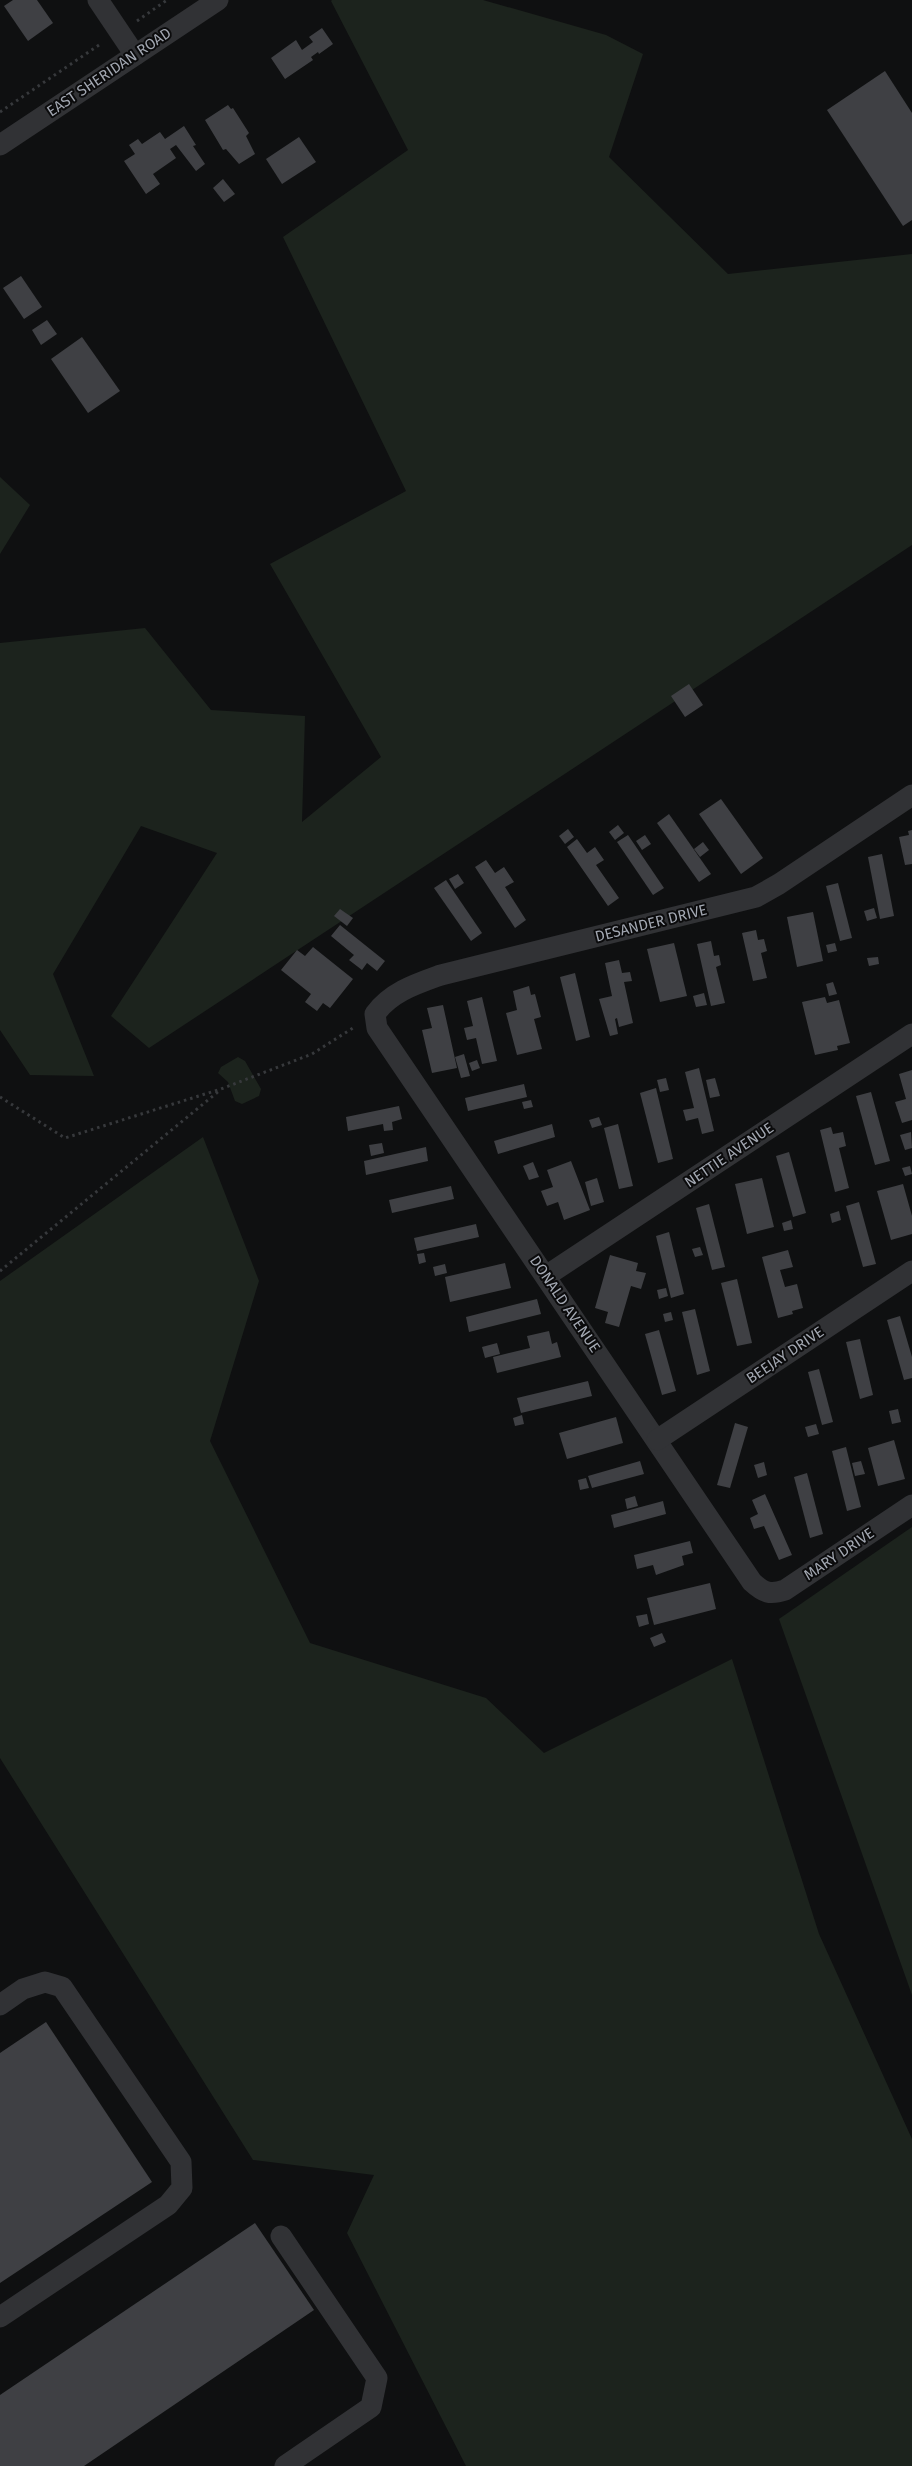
<svg xmlns="http://www.w3.org/2000/svg" width="912" height="2466" font-family="'Fira Sans',sans-serif">
<style>
.green{fill:#1c231d}
.building{fill:#3f4044}
.lines{fill:none;stroke-linecap:round;stroke-linejoin:round}
.path{stroke:#37393c;stroke-width:3;stroke-dasharray:2.5 4;stroke-linecap:butt}
.minor{stroke:#313235;stroke-width:21}
.labels{text-anchor:middle;dominant-baseline:central;stroke-width:4;stroke-linejoin:round;paint-order:stroke}
.street-label{font-size:15px;fill:#a2a7b1;stroke:#0b0b0c}
</style>
<rect width="100%" height="100%" fill="#0f1011"/>
<!-- green -->
<g class="green">
<path d="M332,0H483L606,35L643,54L609,157L728,274L912,254V545L149,1048L111,1016L217,853L141,826L53,974L94,1076L30,1075L0,1030V643L145,628L211,710L305,716L302,822L381,757L270,564L406,491L283,237L408,150L331,1Z"/>
<path d="M0,477L30,505L0,554Z"/>
<path d="M238,1057L245,1061L261,1089L259,1096L242,1104L235,1101L228,1082L218,1073L221,1067Z"/>
<path d="M203,1137L259,1281L210,1441L310,1643L486,1698L544,1753L732,1659L819,1934L912,2139V2466H466L347,2233L374,2175L253,2160L0,1758V1281Z"/>
<path d="M912,1527V1995L779,1619Z"/>
</g>
<!-- building -->
<g class="building">
<path d="M13,0H37L53,23L28,41L4,6Z"/>
<path d="M322,28L333,44L319,54L318,52L311,57L313,60L285,79L271,58L296,40L302,50L313,42L309,37Z"/>
<path d="M885,71L912,113V220L903,226L827,110Z"/>
<path d="M228,105L231,109L233,108L249,133L246,136L255,154L239,164L226,149L223,150L205,120Z"/>
<path d="M184,126L196,145L193,146L205,164L196,171L176,145L170,149L176,158L153,174L160,184L146,194L124,161L135,154L129,145L138,139L142,144L160,132L165,139Z"/>
<path d="M299,137L316,162L282,184L266,159Z"/>
<path d="M223,179L235,194L224,202L213,188Z"/>
<path d="M21,276L42,307L24,319L3,288Z"/>
<path d="M47,320L57,334L41,345L32,330Z"/>
<path d="M82,337L120,391L88,413L51,359Z"/>
<path d="M689,684L703,705L685,717L671,696Z"/>
<path d="M721,799L763,858L741,874L699,814Z"/>
<path d="M669,814L711,874L699,882L657,823Z"/>
<path d="M618,825L624,833L615,840L609,832Z"/>
<path d="M568,829L574,837L565,844L559,836Z"/>
<path d="M912,830V864L905,865L899,837L909,835L908,831Z"/>
<path d="M628,835L664,888L653,895L617,842Z"/>
<path d="M645,835L651,844L642,850L636,841Z"/>
<path d="M577,839L587,853L595,847L604,860L596,865L619,898L608,906L567,847Z"/>
<path d="M703,842L709,850L700,857L694,849Z"/>
<path d="M882,854L894,916L880,919L868,857Z"/>
<path d="M486,860L495,873L504,867L514,882L505,887L526,920L515,928L475,867Z"/>
<path d="M458,874L464,883L455,889L449,879Z"/>
<path d="M446,880L482,933L471,941L434,888Z"/>
<path d="M838,883L852,938L840,941L826,886Z"/>
<path d="M874,908L877,918L867,921L864,911Z"/>
<path d="M340,909L353,918L347,926L334,916Z"/>
<path d="M813,912L823,961L797,967L787,917Z"/>
<path d="M340,925L385,961L377,971L367,963L362,970L349,960L354,955L331,936Z"/>
<path d="M756,930L758,940L764,939L767,951L761,953L767,978L753,981L742,933Z"/>
<path d="M711,941L714,956L719,955L721,965L716,967L725,1003L711,1006L697,944Z"/>
<path d="M674,943L687,996L660,1002L647,949Z"/>
<path d="M835,943L837,951L828,953L826,945Z"/>
<path d="M313,947L353,979L330,1008L323,1003L317,1011L305,1002L311,994L281,970L297,950L305,956Z"/>
<path d="M878,957L879,964L869,966L867,958Z"/>
<path d="M619,960L622,973L630,972L632,981L624,982L633,1023L619,1027L617,1018L615,1019L618,1034L610,1036L599,999L612,996L605,963Z"/>
<path d="M575,973L590,1037L576,1041L560,977Z"/>
<path d="M833,982L837,994L829,996L826,984Z"/>
<path d="M529,986L531,995L535,994L541,1017L534,1019L542,1049L517,1055L506,1013L517,1010L513,991Z"/>
<path d="M704,993L707,1005L696,1007L693,996Z"/>
<path d="M482,997L497,1061L482,1064L476,1038L467,1040L464,1028L473,1026L467,1001Z"/>
<path d="M825,997L827,1003L839,1000L850,1043L837,1046L838,1050L815,1055L802,1002Z"/>
<path d="M443,1005L457,1068L432,1073L422,1030L432,1028L427,1008Z"/>
<path d="M464,1054L470,1076L461,1078L455,1057Z"/>
<path d="M477,1060L480,1068L472,1071L469,1063Z"/>
<path d="M699,1068L714,1131L702,1134L698,1118L686,1121L683,1110L694,1108L685,1072Z"/>
<path d="M912,1070V1120L902,1123L895,1102L906,1099L899,1074Z"/>
<path d="M666,1078L669,1090L660,1092L657,1080Z"/>
<path d="M715,1078L720,1096L710,1098L706,1080Z"/>
<path d="M524,1084L527,1097L468,1111L465,1098Z"/>
<path d="M656,1088L673,1159L658,1163L640,1093Z"/>
<path d="M871,1092L890,1161L875,1165L856,1096Z"/>
<path d="M531,1100L533,1107L524,1109L522,1102Z"/>
<path d="M399,1106L402,1119L392,1122L393,1130L384,1131L383,1124L348,1131L346,1117Z"/>
<path d="M599,1117L602,1125L592,1128L589,1120Z"/>
<path d="M552,1124L555,1137L498,1154L494,1141Z"/>
<path d="M618,1124L633,1186L619,1189L604,1128Z"/>
<path d="M831,1127L833,1134L843,1132L846,1146L839,1148L849,1188L835,1192L820,1130Z"/>
<path d="M911,1132L912,1148L905,1150L900,1135Z"/>
<path d="M382,1143L384,1153L371,1156L369,1145Z"/>
<path d="M426,1147L428,1161L366,1175L364,1161Z"/>
<path d="M789,1152L806,1213L793,1217L776,1156Z"/>
<path d="M571,1161L590,1210L564,1220L558,1202L547,1206L541,1191L553,1187L547,1170Z"/>
<path d="M533,1162L539,1177L529,1180L523,1166Z"/>
<path d="M910,1166L912,1174L905,1176L902,1168Z"/>
<path d="M597,1178L604,1202L591,1206L585,1182Z"/>
<path d="M762,1178L774,1227L747,1234L735,1184Z"/>
<path d="M903,1184L912,1216V1234L891,1240L877,1191Z"/>
<path d="M451,1186L454,1199L392,1213L389,1200Z"/>
<path d="M859,1202L876,1264L863,1267L846,1206Z"/>
<path d="M709,1204L725,1267L712,1270L696,1208Z"/>
<path d="M839,1211L841,1220L832,1223L830,1214Z"/>
<path d="M791,1220L793,1229L784,1231L782,1223Z"/>
<path d="M476,1224L479,1237L417,1251L414,1238Z"/>
<path d="M669,1232L684,1294L671,1298L656,1236Z"/>
<path d="M700,1247L703,1255L695,1257L692,1249Z"/>
<path d="M788,1250L793,1267L780,1270L785,1287L797,1284L803,1308L792,1311L793,1314L778,1318L762,1257Z"/>
<path d="M424,1253L426,1262L419,1264L417,1254Z"/>
<path d="M610,1255L638,1263L636,1271L646,1273L641,1289L631,1286L619,1327L605,1323L608,1312L595,1308Z"/>
<path d="M505,1263L511,1288L450,1302L445,1277Z"/>
<path d="M445,1264L447,1273L435,1276L433,1267Z"/>
<path d="M737,1279L752,1343L737,1346L721,1283Z"/>
<path d="M666,1288L668,1296L659,1299L657,1290Z"/>
<path d="M537,1299L541,1314L469,1332L466,1317Z"/>
<path d="M695,1309L710,1371L697,1375L682,1312Z"/>
<path d="M671,1312L673,1320L665,1322L663,1314Z"/>
<path d="M900,1316L912,1357V1378L904,1380L887,1320Z"/>
<path d="M659,1330L676,1391L662,1395L645,1334Z"/>
<path d="M549,1331L552,1344L557,1342L561,1357L497,1373L493,1357L530,1348L527,1336Z"/>
<path d="M860,1339L873,1395L860,1399L846,1342Z"/>
<path d="M497,1343L500,1354L485,1358L482,1347Z"/>
<path d="M819,1369L833,1422L822,1425L808,1372Z"/>
<path d="M588,1381L592,1396L521,1413L517,1398Z"/>
<path d="M898,1409L901,1422L892,1424L889,1411Z"/>
<path d="M522,1415L524,1424L515,1426L513,1418Z"/>
<path d="M616,1417L623,1443L567,1459L559,1433Z"/>
<path d="M735,1423L748,1427L730,1488L717,1485Z"/>
<path d="M816,1424L819,1434L808,1437L805,1427Z"/>
<path d="M894,1440L905,1479L878,1486L868,1448Z"/>
<path d="M846,1447L861,1507L847,1511L832,1451Z"/>
<path d="M640,1461L644,1474L592,1488L588,1476Z"/>
<path d="M861,1461L865,1474L855,1476L852,1463Z"/>
<path d="M764,1462L767,1475L758,1478L754,1465Z"/>
<path d="M807,1473L823,1534L810,1538L794,1477Z"/>
<path d="M586,1478L589,1488L580,1490L578,1480Z"/>
<path d="M765,1494L792,1555L779,1560L764,1526L754,1529L750,1518L758,1514L752,1500Z"/>
<path d="M635,1496L638,1506L627,1509L625,1499Z"/>
<path d="M663,1501L666,1514L614,1528L611,1515Z"/>
<path d="M690,1541L693,1553L682,1556L684,1565L656,1575L653,1565L637,1569L634,1555Z"/>
<path d="M710,1583L716,1609L654,1625L647,1598Z"/>
<path d="M647,1614L649,1624L639,1627L636,1616Z"/>
<path d="M662,1633L666,1642L654,1647L650,1638Z"/>
<path d="M46,2022L152,2182L0,2283V2053Z"/>
<path d="M255,2223L314,2310L84,2466H0V2395Z"/>
</g>
<g class="lines">
<!-- path -->
<g class="path">
<path d="M137,21L167,0"/>
<path d="M0,112L102,43"/>
<path d="M0,1097L65,1138L221,1089L312,1054L356,1026"/>
<path d="M0,1271L219,1091"/>
</g>
<!-- minor -->
<g class="minor">
<path d="M98,0L135,55"/>
<path d="M0,145L218,0"/>
<path d="M912,795L779,884L756,897L441,975C416,984 391,992 375,1014L377,1028L752,1582C764,1593 770,1595 785,1590L912,1505"/>
<path d="M546,1276L912,1034"/>
<path d="M657,1440L912,1271"/>
<path d="M0,2005L23,1989L45,1982L62,1987L181,2162L182,2188L168,2205L0,2317"/>
<path d="M281,2236L377,2378L371,2407L285,2466"/>
</g>
</g>
<g class="labels">
<!-- street labels -->
<g class="street-label">
<text transform="translate(109 72) rotate(-34)">EAST SHERIDAN ROAD</text>
<text transform="translate(651 923) rotate(-14)">DESANDER DRIVE</text>
<text transform="translate(729 1155) rotate(-34)">NETTIE AVENUE</text>
<text transform="translate(565 1304) rotate(56)">DONALD AVENUE</text>
<text transform="translate(785 1355) rotate(-34)">BEEJAY DRIVE</text>
<text transform="translate(839 1554) rotate(-34)">MARY DRIVE</text>
</g>
</g>
</svg>
